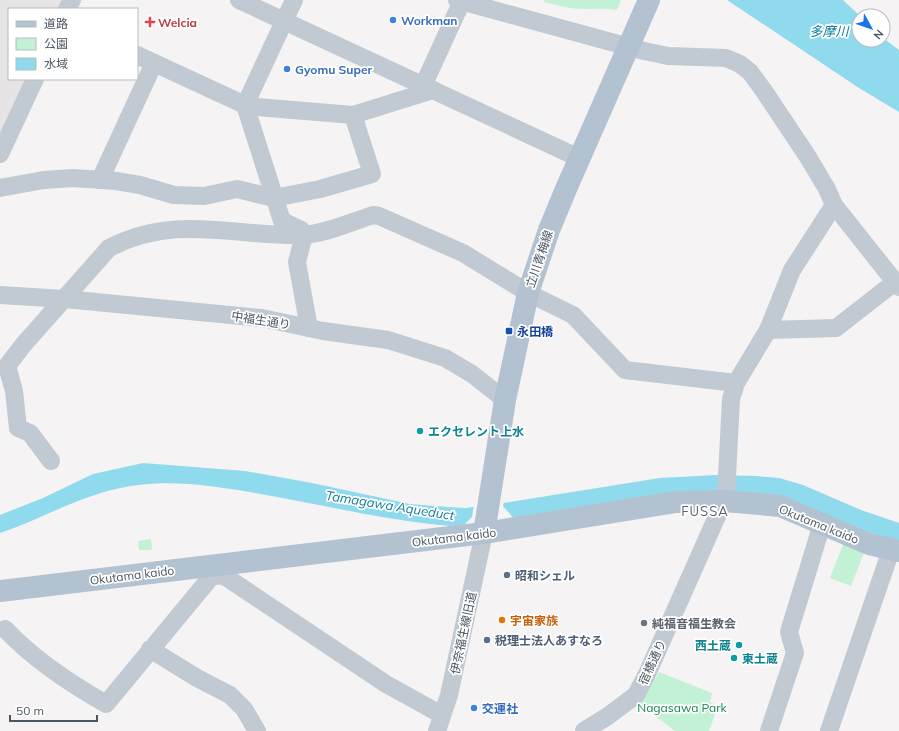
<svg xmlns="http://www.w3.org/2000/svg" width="899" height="731" font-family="Mulish,'Noto Sans JP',sans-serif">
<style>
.education{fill:#e6e4e5}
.green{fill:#c3f1d5}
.water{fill:#90daee}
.pier{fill:#f5f3f3}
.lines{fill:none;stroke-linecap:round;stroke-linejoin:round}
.minor{stroke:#c1cad2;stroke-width:18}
.major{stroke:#b3c2d1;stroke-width:22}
.shop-dot{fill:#3f7fe0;stroke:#fff;stroke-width:1.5}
.health-dot{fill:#e0444e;stroke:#fff;stroke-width:1.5}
.transit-dot{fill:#1a4fb4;stroke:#fff;stroke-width:1.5}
.culture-dot{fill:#0f9aa8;stroke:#fff;stroke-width:1.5}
.service-dot{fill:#5c6f8a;stroke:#fff;stroke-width:1.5}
.food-dot{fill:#e8710a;stroke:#fff;stroke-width:1.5}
.worship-dot{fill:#6b7280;stroke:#fff;stroke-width:1.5}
.labels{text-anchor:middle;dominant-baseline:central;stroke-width:3.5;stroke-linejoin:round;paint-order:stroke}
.shop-label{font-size:12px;font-weight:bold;fill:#366cbe;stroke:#fff;text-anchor:start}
.health-label{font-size:12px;font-weight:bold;fill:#be3a42;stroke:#fff;text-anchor:start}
.street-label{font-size:12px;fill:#4a5661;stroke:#fff}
.transit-label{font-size:12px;font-weight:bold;fill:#164399;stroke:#fff;text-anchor:start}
.culture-label{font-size:12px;font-weight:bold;fill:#0d838f;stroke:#fff;text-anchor:start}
.service-label{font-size:12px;font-weight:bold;fill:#4e5e75;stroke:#fff;text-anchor:start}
.food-label{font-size:12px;font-weight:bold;fill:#c56008;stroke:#fff;text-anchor:start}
.worship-label{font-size:12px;font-weight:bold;fill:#5b616d;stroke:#fff;text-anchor:start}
.park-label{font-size:12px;fill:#17864f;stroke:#fff}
.water-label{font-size:13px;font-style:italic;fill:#0c7c9b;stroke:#fff}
.neighbourhood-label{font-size:13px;letter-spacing:1px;fill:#5f6368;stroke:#fff}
</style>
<rect width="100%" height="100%" fill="#f5f3f3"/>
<!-- education -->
<path class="education" d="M0,0H68L64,9H9V79H33L0,152Z"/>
<!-- green -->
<g class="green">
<path d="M544,0H621L617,10C605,8 595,9 582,9C569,9 557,5 544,2Z"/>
<path d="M151,539L152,548L151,550H139L138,541Z"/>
<path d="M844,542L865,550L851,586L830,578Z"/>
<path d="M659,672L712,693L710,702L718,706L709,731H675L639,704L645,696Z"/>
</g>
<!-- water -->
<g class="water">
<path d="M727,0H843L860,16L859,40H883V38L899,50V112L859,88Z"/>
<path d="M143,463L245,471L312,483L410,504L448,507L466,508L503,503L660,478L716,475L757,476L779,478L803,485L861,510L899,523V542L865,531L786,499L452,526C386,521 320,504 255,493C207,485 165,478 116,489C76,498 39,520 0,533V515L43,498L93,474Z"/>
</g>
<!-- pier -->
<path class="pier" d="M504,501L503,506L517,522L462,527L472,517L474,505Z"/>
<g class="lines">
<!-- minor -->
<g class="minor">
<path d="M239,0L579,158"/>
<path d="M294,0L245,105L282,221L301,230L304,235L297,262L309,328"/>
<path d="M457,0L644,51L668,56L726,58L740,64L750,72L764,91L808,157L827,189L834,205L899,287"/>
<path d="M67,9L72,0"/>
<path d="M137,55L245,105L257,107L353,115L433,90"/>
<path d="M423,86L462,1"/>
<path d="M0,154L35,79"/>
<path d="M100,180L154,63"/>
<path d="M0,188L44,180L73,178L116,181L140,185L174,195L204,196L237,189L274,198L320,189L372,174L353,115"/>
<path d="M0,295L65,299L262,318L323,331L388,340L445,358L472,374L505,400"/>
<path d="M768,330L836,328L895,282"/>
<path d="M51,461L30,433L18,428L14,391L7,366L24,344L109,248C176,213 233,237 303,235C324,234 352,222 373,215L379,216L463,253L528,293L573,315L625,370L736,383"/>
<path d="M218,575L226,577L386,684L442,715"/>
<path d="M5,629C34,660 69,683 106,704L206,583L211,577L218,575L217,564"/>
<path d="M150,649L197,678L230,695L244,709L257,731"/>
<path d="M437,731L449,695L484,533"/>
<path d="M584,731L608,716L636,695L647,674L726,496L731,399L736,383L768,330L792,270L834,205"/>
<path d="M769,731L795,653L789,632L822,524"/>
<path d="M829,731L891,550"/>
</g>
<!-- major -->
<g class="major">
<path d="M484,533L505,400L528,293L549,230L566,189L649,0"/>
<path d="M0,591L484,533L676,502L725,501L780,506L869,544L899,551"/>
</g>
</g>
<!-- markers -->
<g class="shop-dot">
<circle cx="393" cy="20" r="4"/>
<circle cx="287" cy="69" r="4"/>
<circle cx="474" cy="708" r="4"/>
</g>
<path class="health-dot" d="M148 16h4v4h4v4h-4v4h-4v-4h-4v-4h4z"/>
<rect class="transit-dot" x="505" y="327" width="8" height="8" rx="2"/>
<g class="culture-dot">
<circle cx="420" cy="431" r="4"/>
<circle cx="739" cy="645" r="4"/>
<circle cx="734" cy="658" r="4"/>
</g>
<g class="service-dot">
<circle cx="507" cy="575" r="4"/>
<circle cx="487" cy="640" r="4"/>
</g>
<circle class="food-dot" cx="502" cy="620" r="4"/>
<circle class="worship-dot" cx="644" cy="623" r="4"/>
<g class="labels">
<!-- shop labels -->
<g class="shop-label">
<text x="401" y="20">Workman</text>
<text x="295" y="69">Gyomu Super</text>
<text x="482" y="708">交運社</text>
</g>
<!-- health labels -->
<g class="health-label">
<text x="158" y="22">Welcia</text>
</g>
<!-- street labels -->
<g class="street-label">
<text transform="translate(539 259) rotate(-71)">立川青梅線</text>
<text transform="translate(261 320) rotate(9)">中福生通り</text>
<text transform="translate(819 524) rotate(22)">Okutama kaido</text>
<text transform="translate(454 537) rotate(-7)">Okutama kaido</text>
<text transform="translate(132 575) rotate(-7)">Okutama kaido</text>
<text transform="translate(463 633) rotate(-78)">伊奈福生線旧道</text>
<text transform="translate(652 662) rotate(-65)">宿橋通り</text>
</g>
<!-- transit labels -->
<g class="transit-label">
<text x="517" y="331">永田橋</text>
</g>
<!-- culture labels -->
<g class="culture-label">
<text x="428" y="431">エクセレント上水</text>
<text x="731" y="645" text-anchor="end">西土蔵</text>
<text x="742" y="658">東土蔵</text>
</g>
<!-- service labels -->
<g class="service-label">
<text x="515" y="575">昭和シェル</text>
<text x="495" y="640">税理士法人あすなろ</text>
</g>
<!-- food labels -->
<g class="food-label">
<text x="510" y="620">宇宙家族</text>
</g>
<!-- worship labels -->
<g class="worship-label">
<text x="652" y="623">純福音福生教会</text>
</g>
<!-- park labels -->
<g class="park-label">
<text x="682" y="707">Nagasawa Park</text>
</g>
<!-- water labels -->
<g class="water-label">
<text x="829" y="31">多摩川</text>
<text transform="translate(390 505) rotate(9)">Tamagawa Aqueduct</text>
</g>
<!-- neighbourhood labels -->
<g class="neighbourhood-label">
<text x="705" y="511">FUSSA</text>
</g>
</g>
<!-- legend -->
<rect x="8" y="8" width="130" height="72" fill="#ffffff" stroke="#b7bbc0"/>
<rect x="16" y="21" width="20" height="6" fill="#b3c2d1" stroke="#b7bbc0"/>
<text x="44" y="28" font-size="12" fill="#4a5661">道路</text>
<rect x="16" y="38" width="20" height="12" fill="#c3f1d5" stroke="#b7bbc0"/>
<text x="44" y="48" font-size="12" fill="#4a5661">公園</text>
<rect x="16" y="58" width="20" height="12" fill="#90daee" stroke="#b7bbc0"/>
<text x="44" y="68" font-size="12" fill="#4a5661">水域</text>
<!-- north arrow -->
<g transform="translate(871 28) rotate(130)"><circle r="19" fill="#ffffff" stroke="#b7bbc0"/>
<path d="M0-3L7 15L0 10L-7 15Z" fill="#1a73e8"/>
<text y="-6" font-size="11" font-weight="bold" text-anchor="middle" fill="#4a5661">N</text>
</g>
<!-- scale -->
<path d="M10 715v6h87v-6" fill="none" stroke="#4a5661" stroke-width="2"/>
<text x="16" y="715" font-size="12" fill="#4a5661" stroke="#ffffff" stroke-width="3" paint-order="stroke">50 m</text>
</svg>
